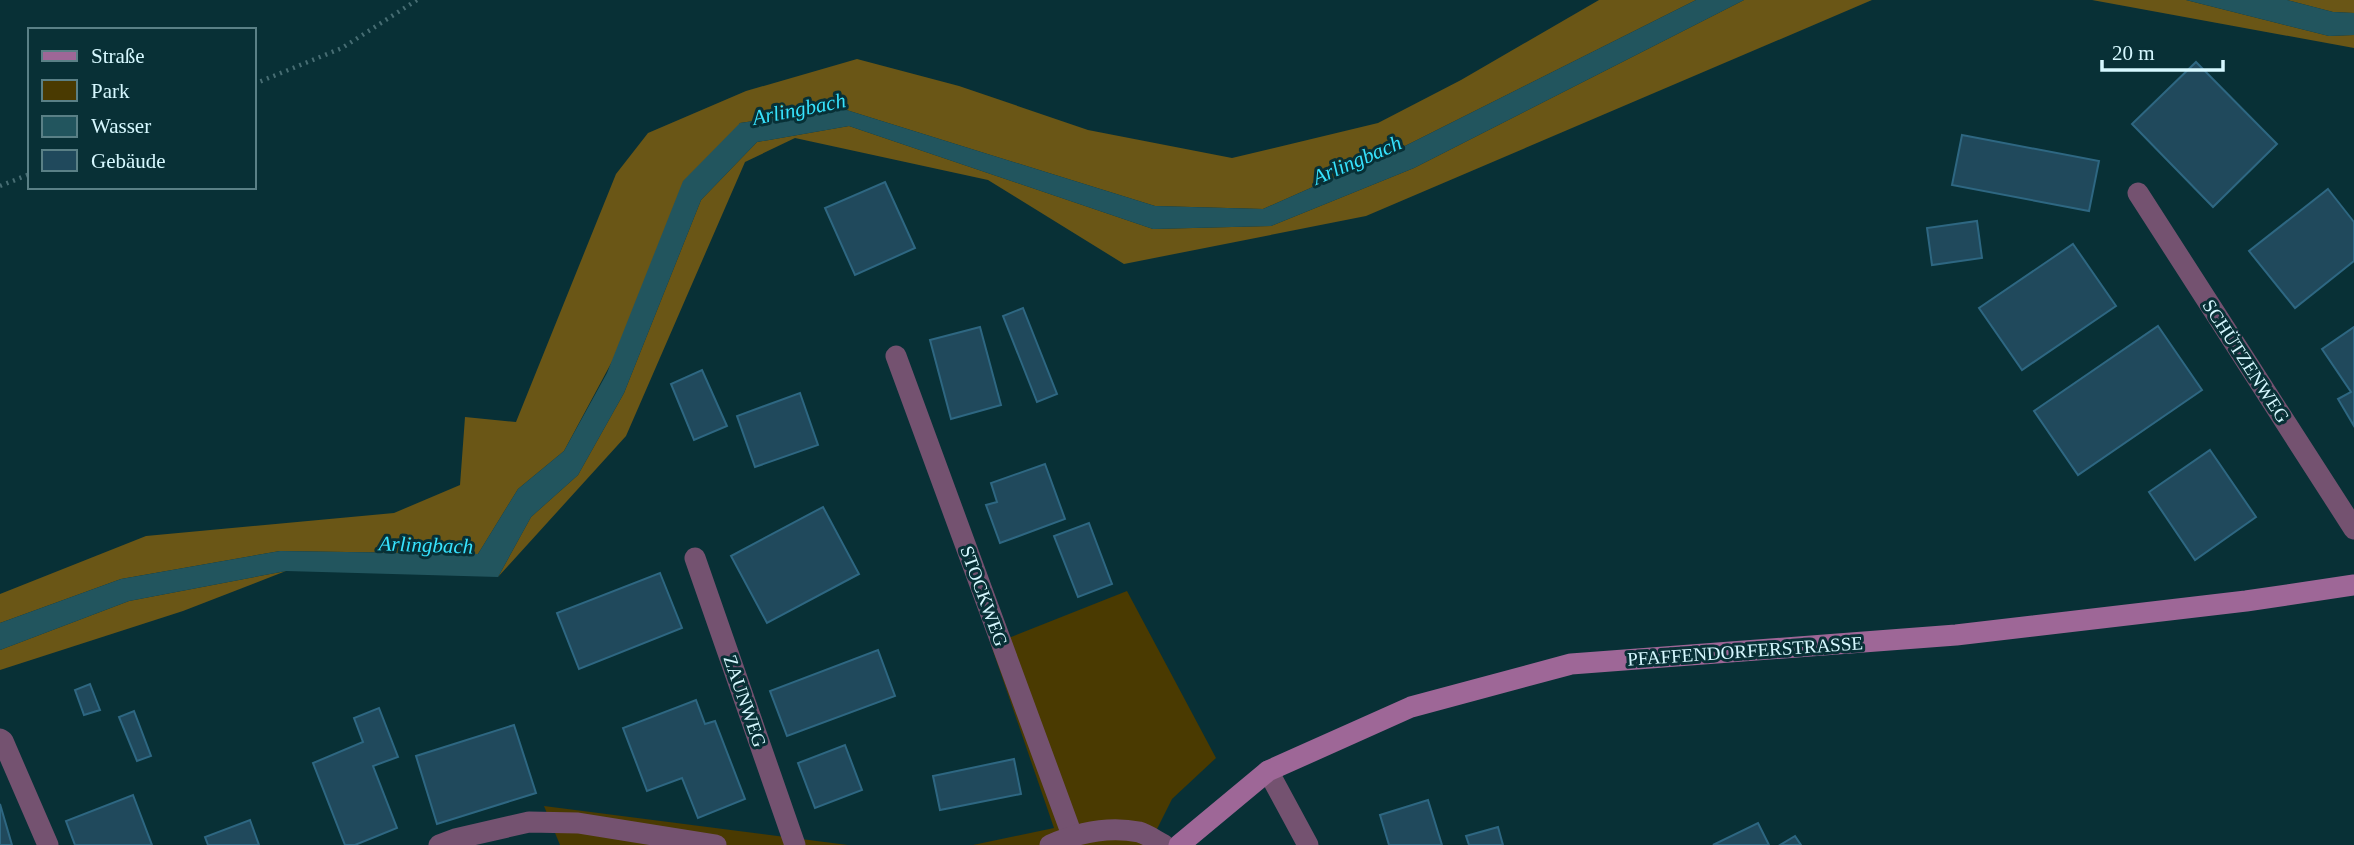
<svg xmlns="http://www.w3.org/2000/svg" width="2354" height="845" font-family="'Times New Roman',serif">
<style>
.green{fill:#4a3a01}
.forest{fill:#6a5616}
.water{fill:#22555e}
.building{fill:#20495c;stroke:#2e6782;stroke-width:2}
.lines{fill:none;stroke-linecap:round;stroke-linejoin:round}
.path{stroke:#476d73;stroke-width:4.5;stroke-dasharray:2 5;stroke-linecap:butt}
.lane{stroke:#745270;stroke-width:21}
.street{stroke:#745270;stroke-width:21}
.secondary{stroke:#9e6797;stroke-width:21}
.labels{text-anchor:middle;dominant-baseline:central;stroke-width:6;stroke-linejoin:round;paint-order:stroke}
.street-label{font-size:19px;fill:#d6f8ff;stroke:#083036}
.water-label{font-size:21px;font-style:italic;fill:#37e3fe;stroke:#083036}
</style>
<rect width="100%" height="100%" fill="#083036"/>
<!-- green -->
<g class="green">
<path d="M1127,591L1216,758L1172,799L1149,845H973L1054,828L991,645Z"/>
<path d="M544,806L848,845H560Z"/>
</g>
<!-- forest -->
<g class="forest">
<path d="M1599,0H1696L1403,147L1263,209L1155,206L840,108L740,123L564,451L518,489L478,554L280,551L121,579L0,623V594L146,536L394,513L460,485L465,417L516,422L616,174L648,133L746,91L857,59L959,86L1088,130L1232,158L1378,123L1461,80Z"/>
<path d="M1744,0H1872L1366,216L1124,264L988,180L795,138L745,162L626,436L498,577L531,517L578,475L624,393L701,200L757,142L849,126L1153,229L1271,226L1414,168Z"/>
<path d="M2092,0H2186L2329,36L2354,35V48Z"/>
<path d="M2287,0H2354V13L2333,12Z"/>
<path d="M286,571L183,611L0,670V650L129,601Z"/>
</g>
<!-- water -->
<g class="water">
<path d="M1696,0H1744L1414,168L1271,226L1153,229L849,126L757,142L701,200L624,393L578,475L531,517L498,577L286,571L129,601L0,650V623L121,579L280,551L478,554L518,489L564,451L607,373L683,181L740,123L840,108L1155,206L1263,209L1403,147Z"/>
<path d="M2186,0H2287L2333,12L2354,13V35L2329,36Z"/>
</g>
<!-- building -->
<g class="building">
<path d="M2196,62L2277,144L2213,207L2132,124Z"/>
<path d="M1962,135L2099,161L2089,211L1952,185Z"/>
<path d="M885,182L915,248L855,275L825,208Z"/>
<path d="M2328,189L2354,222V261L2295,308L2249,251Z"/>
<path d="M1977,221L1982,258L1932,265L1927,228Z"/>
<path d="M2073,244L2116,306L2022,370L1979,308Z"/>
<path d="M1023,308L1057,394L1037,402L1003,316Z"/>
<path d="M2158,326L2202,390L2078,475L2034,411Z"/>
<path d="M980,327L1001,405L951,419L930,340Z"/>
<path d="M2354,327V426L2338,399L2351,392L2322,349Z"/>
<path d="M702,370L727,426L694,440L671,384Z"/>
<path d="M800,393L818,445L755,467L737,416Z"/>
<path d="M2210,450L2256,517L2195,560L2149,492Z"/>
<path d="M1045,464L1065,519L1000,543L986,505L997,502L991,483Z"/>
<path d="M823,507L859,574L767,623L731,556Z"/>
<path d="M1089,523L1112,584L1078,597L1054,536Z"/>
<path d="M660,573L682,628L579,669L557,613Z"/>
<path d="M878,650L895,696L787,736L770,691Z"/>
<path d="M90,684L100,710L84,715L75,690Z"/>
<path d="M696,700L705,724L715,721L745,799L698,818L682,778L647,791L623,728Z"/>
<path d="M379,708L398,757L373,766L397,828L355,845H345L313,763L363,742L354,718Z"/>
<path d="M134,711L151,756L137,761L119,717Z"/>
<path d="M514,725L536,793L437,824L416,756Z"/>
<path d="M845,745L862,790L815,808L798,763Z"/>
<path d="M1014,759L1021,794L940,810L933,776Z"/>
<path d="M133,795L152,845H75L66,821Z"/>
<path d="M1428,800L1442,845H1389L1380,815Z"/>
<path d="M0,804L12,845H0Z"/>
<path d="M250,820L259,845H208L205,837Z"/>
<path d="M1758,823L1769,845H1713Z"/>
<path d="M1498,827L1503,845H1469L1466,836Z"/>
<path d="M1795,836L1801,845H1780Z"/>
</g>
<g class="lines">
<!-- path -->
<g class="path">
<path d="M254,84L342,48L417,0"/>
<path d="M0,186L30,174"/>
</g>
<!-- lane -->
<g class="lane">
<path d="M896,356L1072,835"/>
<path d="M695,558L795,845"/>
<path d="M1268,771L1308,845"/>
</g>
<!-- street -->
<g class="street">
<path d="M2138,193L2354,529"/>
<path d="M0,739L3,741L48,845"/>
<path d="M439,845L455,839L529,822L578,823L716,845"/>
<path d="M1050,845C1077,833 1109,826 1139,832C1147,834 1156,841 1164,845"/>
</g>
<!-- secondary -->
<path class="secondary" d="M1179,845L1268,771L1411,707L1571,664L1956,635L2246,601L2354,585"/>
</g>
<g class="labels">
<!-- street labels -->
<g class="street-label">
<text transform="translate(2246 361) rotate(57)">SCHÜTZENWEG</text>
<text transform="translate(984 596) rotate(70)">STOCKWEG</text>
<text transform="translate(1745 651) rotate(-4)">PFAFFENDORFERSTRASSE</text>
<text transform="translate(745 701) rotate(71)">ZAUNWEG</text>
</g>
<!-- water labels -->
<g class="water-label">
<text transform="translate(799 109) rotate(-11)">Arlingbach</text>
<text transform="translate(1357 160) rotate(-23)">Arlingbach</text>
<text transform="translate(426 545) rotate(2)">Arlingbach</text>
</g>
</g>
<!-- legend -->
<rect x="28" y="28" width="228" height="161" fill="#083036" stroke="#5a8086" stroke-width="2"/>
<rect x="42" y="51" width="35" height="10" fill="#9e6797" stroke="#5a8086" stroke-width="2"/>
<text x="91" y="63" font-size="21" fill="#d6f8ff">Straße</text>
<rect x="42" y="80" width="35" height="21" fill="#4a3a01" stroke="#5a8086" stroke-width="2"/>
<text x="91" y="98" font-size="21" fill="#d6f8ff">Park</text>
<rect x="42" y="116" width="35" height="21" fill="#22555e" stroke="#5a8086" stroke-width="2"/>
<text x="91" y="133" font-size="21" fill="#d6f8ff">Wasser</text>
<rect x="42" y="150" width="35" height="21" fill="#20495c" stroke="#5a8086" stroke-width="2"/>
<text x="91" y="168" font-size="21" fill="#d6f8ff">Gebäude</text>
<!-- scale -->
<path d="M2102 60v10h121v-10" fill="none" stroke="#d6f8ff" stroke-width="3.5"/>
<text x="2112" y="60" font-size="21" fill="#d6f8ff" stroke="#083036" stroke-width="5" paint-order="stroke">20 m</text>
</svg>
